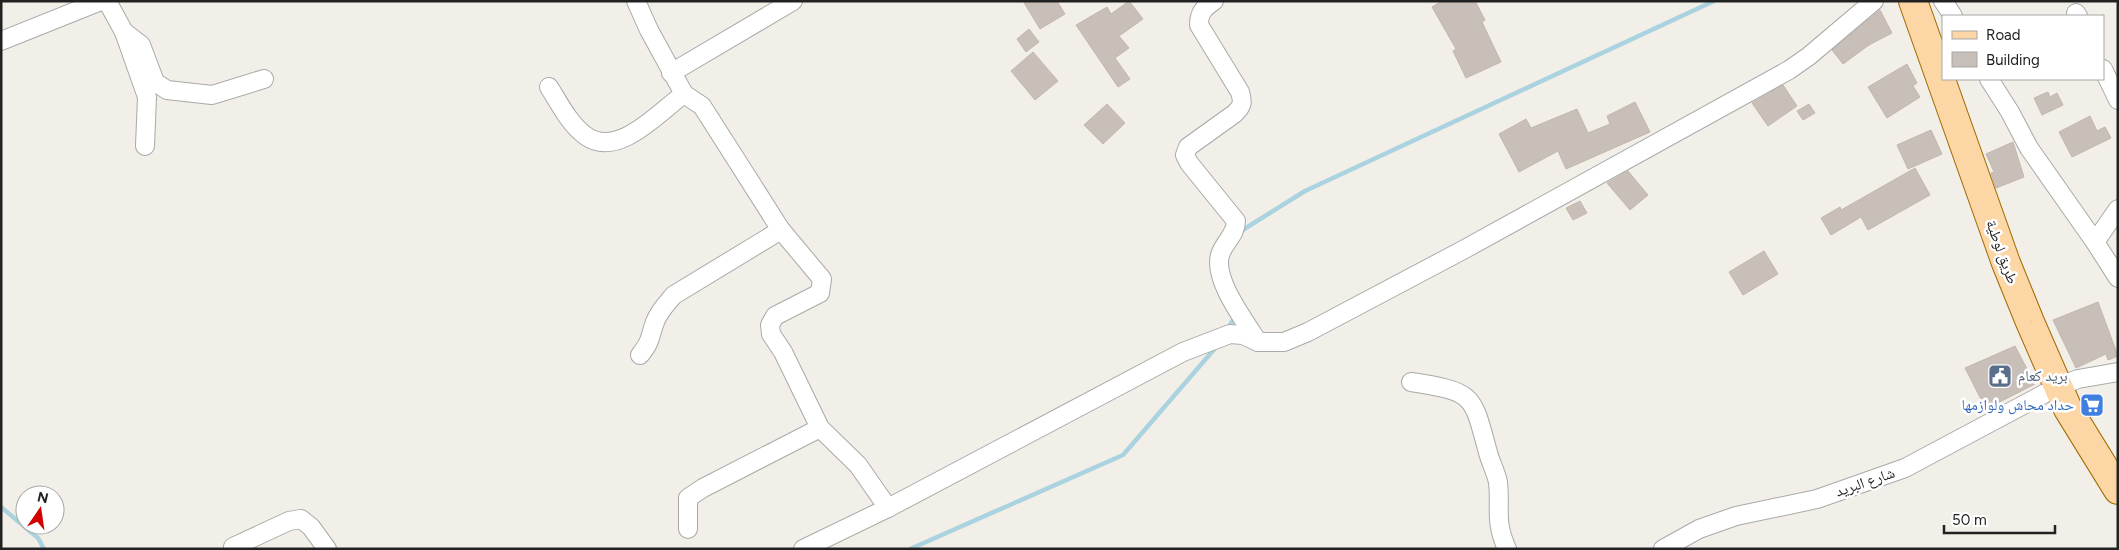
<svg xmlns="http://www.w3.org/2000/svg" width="2119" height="550" font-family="Figtree,'Noto Naskh Arabic',sans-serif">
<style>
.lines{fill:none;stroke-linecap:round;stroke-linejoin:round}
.stream{stroke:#aad3df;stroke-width:4.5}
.building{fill:#c7bfb8;stroke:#c4b6ab}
.street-casing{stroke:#a9a9a9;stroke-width:20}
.primary-casing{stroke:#a06b00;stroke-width:30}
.street{stroke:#fff;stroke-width:18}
.primary{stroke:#fcd6a4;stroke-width:28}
.labels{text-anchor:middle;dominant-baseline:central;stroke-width:5;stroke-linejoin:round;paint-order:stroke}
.street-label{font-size:15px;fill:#222;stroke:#fff}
.service-label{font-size:15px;fill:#4e5e75;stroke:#fff;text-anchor:start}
.shop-label{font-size:15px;fill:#366cbe;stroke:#fff;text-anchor:end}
</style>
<rect width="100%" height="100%" fill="#f2efe9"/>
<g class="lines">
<!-- stream -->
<g class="stream">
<path d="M1238,233L1305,191L1714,1"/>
<path d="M1228,329L1236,314"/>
<path d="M1,507L38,538L44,549"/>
<path d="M910,549L1123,455L1217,346"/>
</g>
</g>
<!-- building -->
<g class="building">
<path d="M1023,1H1057L1065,14L1040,29Z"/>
<path d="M1129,1L1143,19L1119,36L1129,48L1115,58L1130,79L1118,87L1076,25L1107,7L1111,14Z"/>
<path d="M1442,1H1475L1485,20L1482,22L1501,62L1466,78L1453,51L1456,49L1432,7Z"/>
<path d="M1880,10L1892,33L1869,45L1843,64L1832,50Z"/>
<path d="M1029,29L1039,42L1026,52L1017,39Z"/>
<path d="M1033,52L1058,81L1035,100L1011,71Z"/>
<path d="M1907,64L1917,83L1913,86L1920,97L1887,118L1868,87Z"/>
<path d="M1783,85L1797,106L1768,126L1752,103Z"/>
<path d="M2048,92L2050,97L2057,93L2063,105L2042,115L2034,98Z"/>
<path d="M1635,102L1650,132L1566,169L1558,151L1519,172L1499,134L1526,119L1531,128L1577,109L1588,133L1610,124L1607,116Z"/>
<path d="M1107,104L1125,123L1103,144L1084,125Z"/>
<path d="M1809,104L1815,113L1803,120L1797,111Z"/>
<path d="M2090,116L2097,131L2105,127L2111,138L2072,157L2059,132Z"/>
<path d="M1931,130L1942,154L1908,169L1897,145Z"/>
<path d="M2013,142L2024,177L1996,188L1991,173L1994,172L1986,154Z"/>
<path d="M1915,168L1930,195L1868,230L1861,217L1831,235L1821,218L1840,207L1841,210Z"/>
<path d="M1628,171L1648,195L1630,210L1607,183Z"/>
<path d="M1580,201L1587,213L1573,220L1566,208Z"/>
<path d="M1764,251L1778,274L1743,295L1729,272Z"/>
<path d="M2098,302L2118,356L2108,360L2106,354L2076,368L2053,320Z"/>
<path d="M2015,346L2035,384L1986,409L1965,368Z"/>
</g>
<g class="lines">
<!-- street casing -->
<g class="street-casing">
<g id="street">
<path d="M107,1L124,32L147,97L145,146"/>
<path d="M636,1L649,30L684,94L702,106L781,230L822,279L820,293L775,316L770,325L771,334L783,352L820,428L858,465L888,508"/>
<path d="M1214,1C1204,8 1199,12 1199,25L1240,92C1243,102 1243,106 1234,114L1188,147L1185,155L1189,163L1236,221C1236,235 1224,242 1220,255C1213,280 1245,321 1258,342"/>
<path d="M1943,1L1953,16"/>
<path d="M2076,13L2078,16"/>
<path d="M124,32L141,45L155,82L167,90L212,95L264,79"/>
<path d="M1,41L101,1"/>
<path d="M2103,69L2118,100"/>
<path d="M671,73L793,1"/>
<path d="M1989,79L2010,112L2029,148L2095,242L2118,278"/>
<path d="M549,87C559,103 570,125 586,136C618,159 659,112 684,94"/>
<path d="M2095,242L2118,209"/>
<path d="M640,355C652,340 649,338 655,322C659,311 667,303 674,295L781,230"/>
<path d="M1411,382C1477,392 1472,395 1489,456C1492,465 1496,473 1498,482C1501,509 1494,520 1507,549"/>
<path d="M688,529V498L703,488L820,428"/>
<path d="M233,547L289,521L301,519L311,527L327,549"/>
<path d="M803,549L888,508L1183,352L1230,334L1243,335L1258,342H1284L1308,332L1463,250L1789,70L1809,56L1874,1"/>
<path d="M1663,549L1699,529L1736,516L1817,499L1905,468L2057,387L2078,379L2118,372"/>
</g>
</g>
<!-- primary casing -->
<g class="primary-casing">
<path id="primary" d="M1913,1L2006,263L2030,322L2068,409L2118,490"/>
</g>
<!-- street -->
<use href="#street" class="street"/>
<!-- primary -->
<use href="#primary" class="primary"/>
</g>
<!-- icons -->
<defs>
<g id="civic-square" transform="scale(1.25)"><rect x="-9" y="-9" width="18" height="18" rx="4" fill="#5c6f8a" stroke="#fff"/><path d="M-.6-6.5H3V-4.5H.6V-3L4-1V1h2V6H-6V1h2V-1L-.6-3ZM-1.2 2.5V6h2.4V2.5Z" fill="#fff"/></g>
<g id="supermarket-square" transform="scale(1.25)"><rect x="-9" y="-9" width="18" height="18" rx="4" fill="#3f7fe0" stroke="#fff"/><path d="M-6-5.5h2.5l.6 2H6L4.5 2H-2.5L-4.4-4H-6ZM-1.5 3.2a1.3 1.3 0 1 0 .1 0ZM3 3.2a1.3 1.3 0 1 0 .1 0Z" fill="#fff"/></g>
</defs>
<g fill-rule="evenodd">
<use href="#civic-square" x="2000" y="376"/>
<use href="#supermarket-square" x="2092" y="405"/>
</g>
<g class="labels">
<!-- street labels -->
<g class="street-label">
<text transform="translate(2002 252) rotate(70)">طريق لوطية</text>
<text transform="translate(1865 482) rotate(-19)">شارع البريد</text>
</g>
<!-- service labels -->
<g class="service-label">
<text x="2018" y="376">بريد كعام</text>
</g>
<!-- shop labels -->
<g class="shop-label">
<text x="2074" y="405">حداد محاش ولوازمها</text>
</g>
</g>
<!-- border -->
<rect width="2119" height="550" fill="none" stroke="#222222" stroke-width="5"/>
<!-- legend -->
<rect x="1942" y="15" width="162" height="65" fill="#ffffff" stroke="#a7a7a7"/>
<rect x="1952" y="31" width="25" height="8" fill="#fcd6a4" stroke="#a7a7a7"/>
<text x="1986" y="40" font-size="15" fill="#222222">Road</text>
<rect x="1952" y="52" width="25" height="15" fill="#c7bfb8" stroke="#a7a7a7"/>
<text x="1986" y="65" font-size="15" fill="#222222">Building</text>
<!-- north arrow -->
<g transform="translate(40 510) rotate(13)"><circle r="24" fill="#ffffff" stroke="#a7a7a7"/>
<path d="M0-4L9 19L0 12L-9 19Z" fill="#d40000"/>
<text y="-8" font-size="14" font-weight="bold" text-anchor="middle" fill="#222222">N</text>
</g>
<!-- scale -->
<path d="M1944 525v8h111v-8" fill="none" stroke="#222222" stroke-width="2.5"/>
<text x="1952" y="525" font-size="15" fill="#222222" stroke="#ffffff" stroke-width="4" paint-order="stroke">50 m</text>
</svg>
